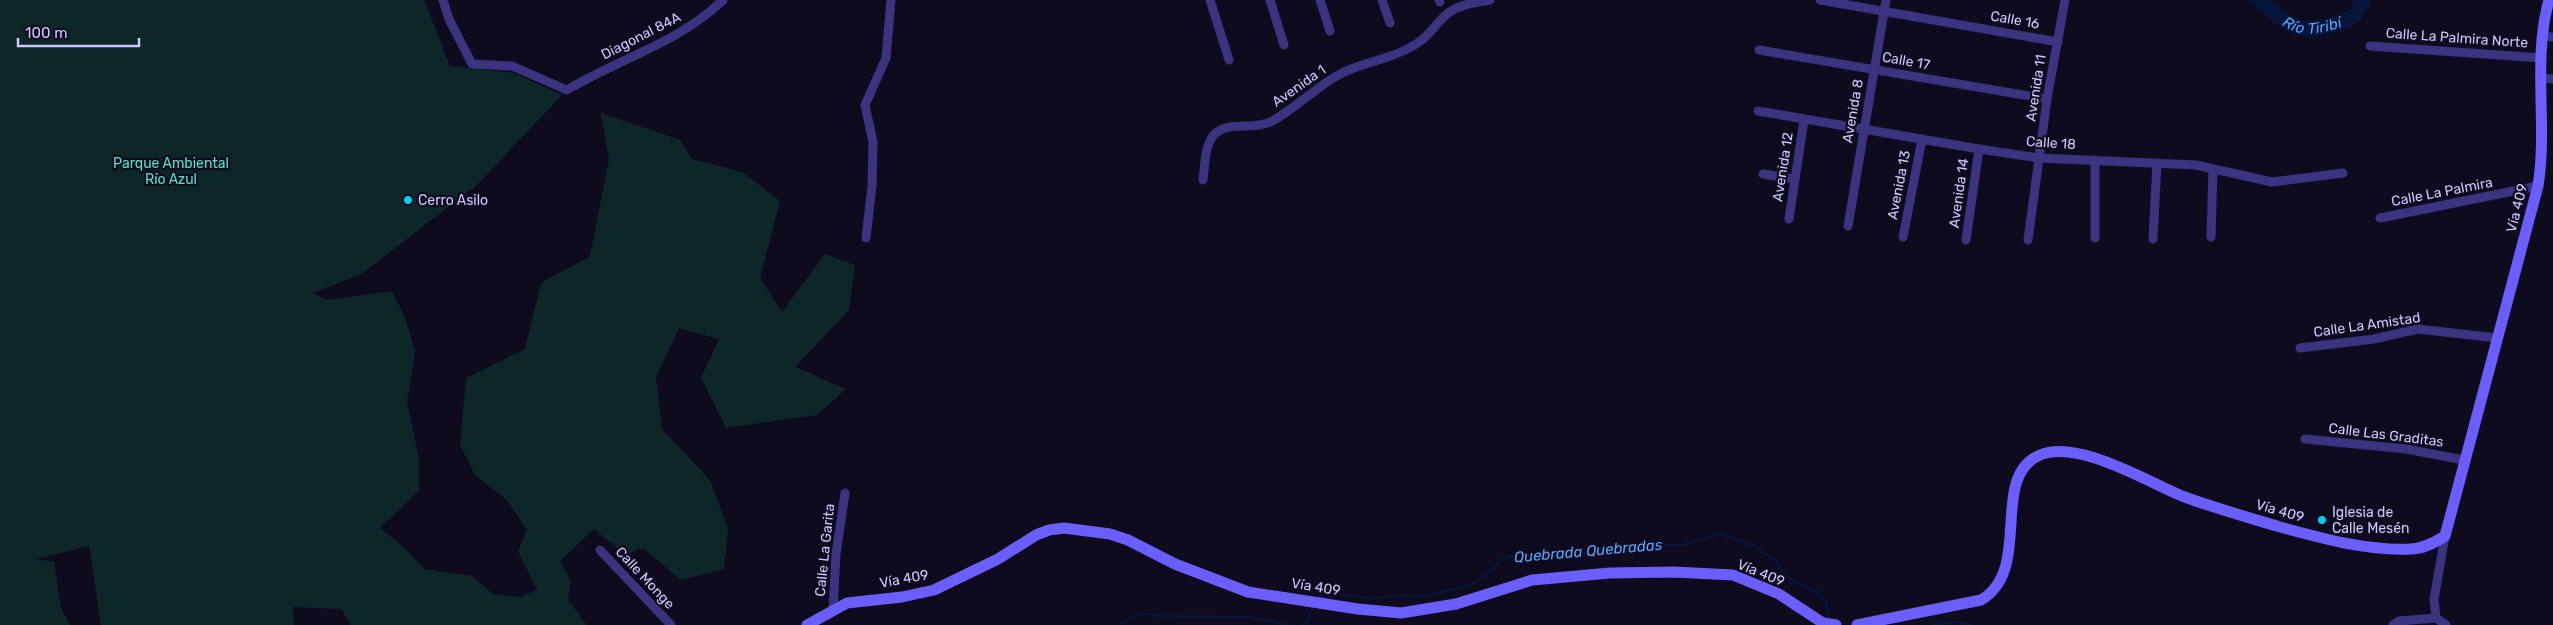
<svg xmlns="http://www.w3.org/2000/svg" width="2553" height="625" font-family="Rubik,sans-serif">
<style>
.green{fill:#0d2728}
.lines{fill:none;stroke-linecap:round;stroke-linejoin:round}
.stream{stroke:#06163b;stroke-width:2.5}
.river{stroke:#06163b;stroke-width:15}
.street{stroke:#3a337f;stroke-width:9}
.secondary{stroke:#6b5eff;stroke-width:11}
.poi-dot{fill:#00ccf2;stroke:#0f0b1e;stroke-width:2}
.labels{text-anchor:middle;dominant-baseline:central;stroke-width:4.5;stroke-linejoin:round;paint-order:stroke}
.street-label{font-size:14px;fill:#d1c7ff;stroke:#0f0b1e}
.park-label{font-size:14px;fill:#4ee4c7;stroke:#0f0b1e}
.poi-label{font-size:14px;fill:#d1c7ff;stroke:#0f0b1e;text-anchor:start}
.water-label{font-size:15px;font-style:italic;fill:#55a7ff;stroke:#0f0b1e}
</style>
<rect width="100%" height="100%" fill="#0f0b1e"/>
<!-- green -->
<path class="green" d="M0,0H424L450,66L514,73L562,95L477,185L360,275L312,293L327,300L392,291L405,317L415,352L407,402L419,458V490L380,528L406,549L424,569L472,576L493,594L520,597L537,590L518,551L527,530L507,500L475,475L460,445L466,378L525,349L541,283L590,256L609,159L601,113L680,140L692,159L742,172L780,201L760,278L782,312L825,254L855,265L849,310L795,367L846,389L817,415L726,428L701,378L719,339L679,328L656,377L662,429L710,480L728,529L724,569L681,580L643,548L626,555L594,529L560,561L571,581L568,600L587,625H351L341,609L293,607L294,625H101L89,546L36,559L54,562L61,608L70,625H0Z"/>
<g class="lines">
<!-- stream -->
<g class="stream">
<path d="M1318,600L1321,594L1329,592L1371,599L1402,595L1425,596L1470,585L1486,575L1503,559L1516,554L1573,556L1631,550L1650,545H1683L1720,534L1754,546L1775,560L1784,574L1795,582L1818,592L1826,601L1829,621"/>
<path d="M1120,625C1132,614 1143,612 1159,616L1249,617L1289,625"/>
<path d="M1302,625L1307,622L1313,606"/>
<path d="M1934,625L1955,622L1970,625"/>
</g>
<!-- river -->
<path class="river" id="s1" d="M2259,0C2271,10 2285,24 2301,28C2313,31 2347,23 2356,14C2359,10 2362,4 2364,0"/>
<!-- street -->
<g class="street">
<path d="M443,0L449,19L472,64L512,66L567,90C618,59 679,43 723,0"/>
<path d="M1210,0L1229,60"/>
<path d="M1270,0L1284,45"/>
<path d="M1320,0L1330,31"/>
<path d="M1382,0L1390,23"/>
<path d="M1439,0L1440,2"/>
<path d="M1820,0L2058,42"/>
<path d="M2542,36L2553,37"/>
<path d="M2370,46L2542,58"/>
<path d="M1759,50L2047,99"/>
<path d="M2542,78L2553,79"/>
<path d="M1758,111L1979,149L2039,158L2196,165L2272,182L2343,173"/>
<path d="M1763,174L1795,179"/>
<path d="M1203,180C1205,166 1204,143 1216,133C1229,121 1256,131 1274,120C1297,107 1316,87 1340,74C1362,62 1389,60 1411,47C1430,37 1433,26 1447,14C1459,4 1476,3 1490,0"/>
<path d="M2380,218L2538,186"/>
<path d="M1789,219L1804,120"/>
<path d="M1848,226L1886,0"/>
<path d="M1903,237L1922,139"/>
<path d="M2211,237L2213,169"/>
<path d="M866,238L872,186L873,142L865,105L886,58L891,0"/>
<path d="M2095,238V160"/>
<path d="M2153,239L2157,163"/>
<path d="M1966,240L1979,149"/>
<path d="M2028,240L2047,99L2065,0"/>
<path d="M2300,348L2374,339L2418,329L2497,338"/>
<path d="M2305,439L2406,449L2464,460"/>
<path d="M2445,536L2434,599L2436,618L2446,625"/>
<path d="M600,550L671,625"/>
<path d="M833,610L836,554L845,493"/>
<path d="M2393,625L2399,621L2436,618"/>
</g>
<!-- secondary -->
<g class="secondary">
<path d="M807,625L847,603L902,597L934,590L998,559L1036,535L1049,530L1064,528L1110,534L1128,540L1175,564L1248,592L1358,609L1401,613L1456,604L1532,580L1610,573L1674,572L1733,575L1779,594L1823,623L1836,625"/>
<path d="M1857,625L1981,600C2034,569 1988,477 2040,455C2077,439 2146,481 2182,496C2214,508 2247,517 2280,527C2321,538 2366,551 2410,549C2423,549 2434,543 2445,536L2538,186C2548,125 2532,60 2549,0"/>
</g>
</g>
<!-- markers -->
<g class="poi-dot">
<circle cx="408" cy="200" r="5"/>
<circle cx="2322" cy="520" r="5"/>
</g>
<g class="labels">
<!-- street labels -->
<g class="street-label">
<text transform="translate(2015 20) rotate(10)">Calle 16</text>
<text transform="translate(641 36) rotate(-27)">Diagonal 84A</text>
<text transform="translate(2457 38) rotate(4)">Calle La Palmira Norte</text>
<text transform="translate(1906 61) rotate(10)">Calle 17</text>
<text transform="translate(1299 86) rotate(-35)">Avenida 1</text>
<text transform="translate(2036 88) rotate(-81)">Avenida 11</text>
<text transform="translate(1853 111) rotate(-80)">Avenida 8</text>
<text transform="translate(2051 143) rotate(4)">Calle 18</text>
<text transform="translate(1783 167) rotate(-81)">Avenida 12</text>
<text transform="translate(1899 185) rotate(-79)">Avenida 13</text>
<text transform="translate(2442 192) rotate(-11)">Calle La Palmira</text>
<text transform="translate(1959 193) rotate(-82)">Avenida 14</text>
<text transform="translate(2517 208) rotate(-76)">Vía 409</text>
<text transform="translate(2367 325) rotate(-8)">Calle La Amistad</text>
<text transform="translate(2386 435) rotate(7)">Calle Las Graditas</text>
<text transform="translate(2280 511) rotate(16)">Vía 409</text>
<text transform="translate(825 550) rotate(-84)">Calle La Garita</text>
<text transform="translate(1761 573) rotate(22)">Vía 409</text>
<text transform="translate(645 578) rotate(47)">Calle Monge</text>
<text transform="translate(904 579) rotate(-10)">Vía 409</text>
<text transform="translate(1316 587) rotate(9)">Vía 409</text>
</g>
<!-- park labels -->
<g class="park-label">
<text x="171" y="163">Parque Ambiental<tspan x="171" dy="16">Río Azul</tspan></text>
</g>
<!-- poi labels -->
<g class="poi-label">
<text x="418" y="200">Cerro Asilo</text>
<text x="2332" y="512">Iglesia de<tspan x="2332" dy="16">Calle Mesén</tspan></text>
</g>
<!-- water labels -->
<g class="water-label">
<text stroke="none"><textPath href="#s1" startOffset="62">Río Tiribí</textPath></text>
<text transform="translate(1588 551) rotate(-5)">Quebrada Quebradas</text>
</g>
</g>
<!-- scale -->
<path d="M18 38v8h121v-8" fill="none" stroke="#d1c7ff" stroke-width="2.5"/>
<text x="25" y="38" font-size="15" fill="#d1c7ff" stroke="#0f0b1e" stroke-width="4" paint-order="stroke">100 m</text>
</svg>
